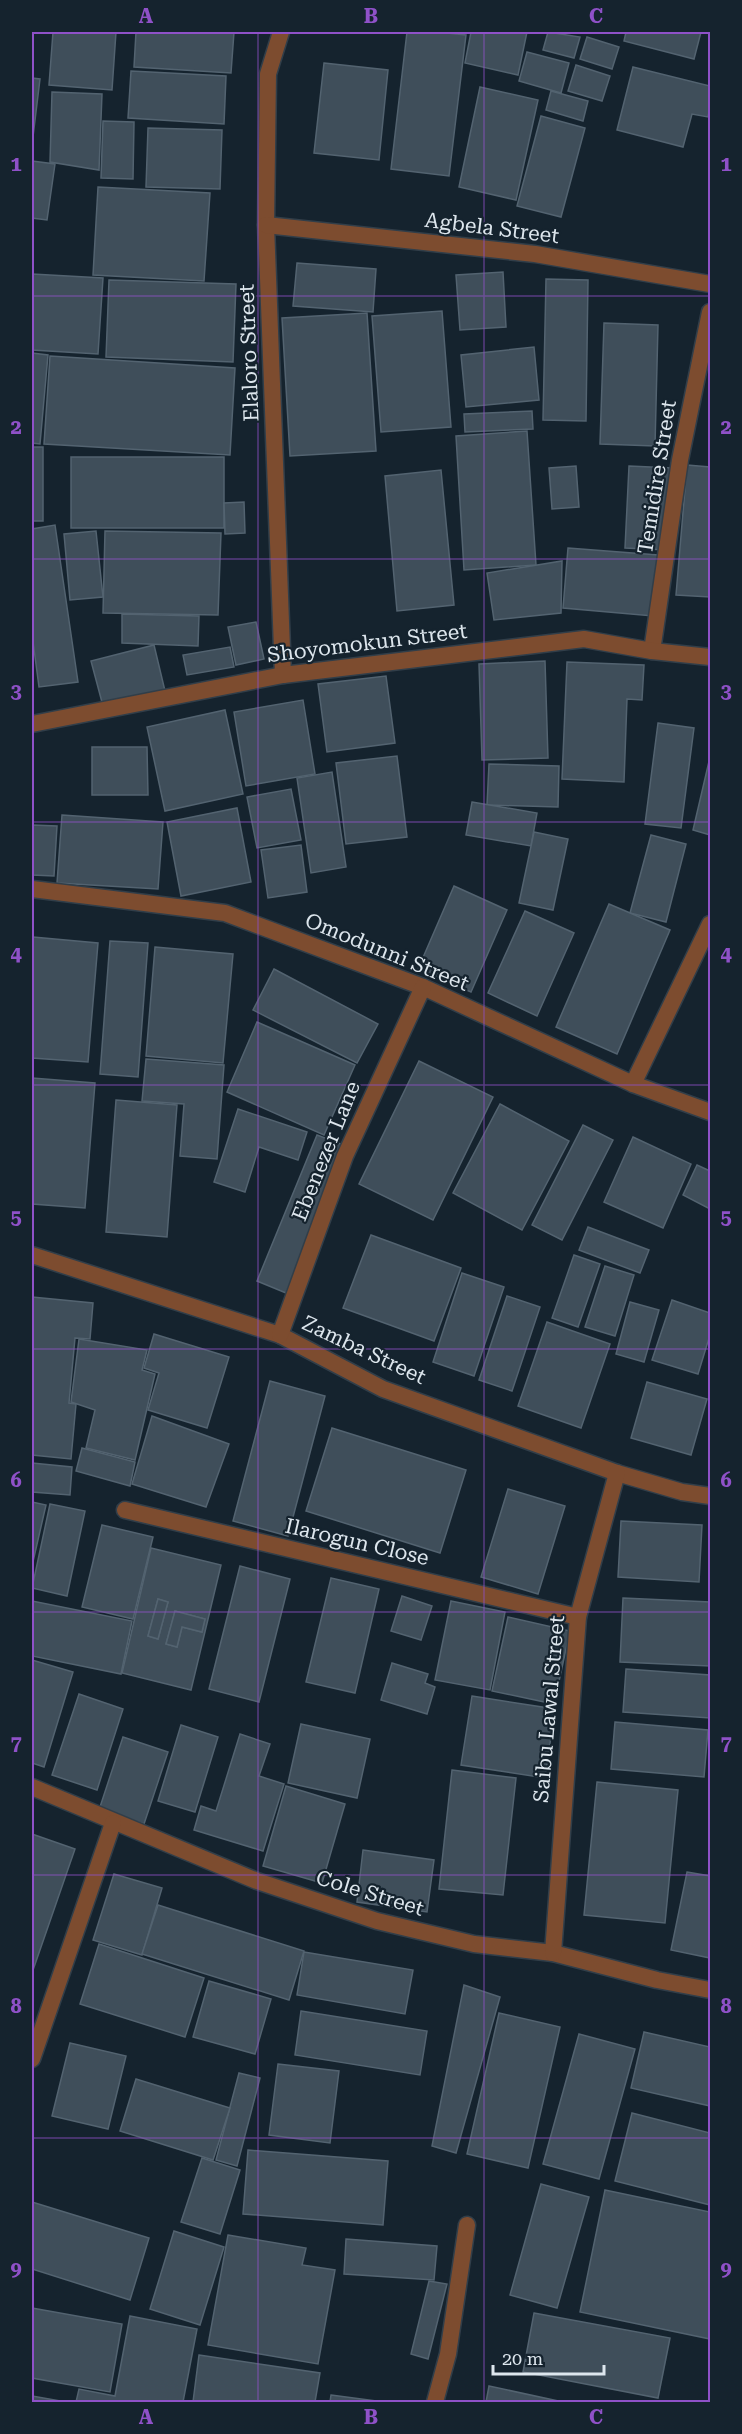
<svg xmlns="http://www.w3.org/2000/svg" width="742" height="2434" font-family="'Roboto Serif',serif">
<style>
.building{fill:#3f4e5a;stroke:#536370;stroke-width:1.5;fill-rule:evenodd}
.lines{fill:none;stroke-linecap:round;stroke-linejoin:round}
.minor-casing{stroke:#313e49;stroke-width:19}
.minor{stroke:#7d4c2f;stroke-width:16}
.grid{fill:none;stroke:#8f51c8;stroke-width:1.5;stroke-opacity:0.55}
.labels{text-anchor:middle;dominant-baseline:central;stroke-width:4.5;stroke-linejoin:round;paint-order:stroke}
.street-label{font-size:21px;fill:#dde6ed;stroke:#15232e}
.neatline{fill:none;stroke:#8f51c8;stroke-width:2}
.grid-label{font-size:20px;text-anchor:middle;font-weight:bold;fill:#8f51c8}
</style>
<rect width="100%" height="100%" fill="#15232e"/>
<!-- building -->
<g class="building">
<path d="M53,32H116L112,90L49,85Z"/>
<path d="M136,32H234L231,73L134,67Z"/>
<path d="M407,32H437L466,35L449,176L391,169Z"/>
<path d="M471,32H527L518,75L465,63Z"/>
<path d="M548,32L580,37L574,58L543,50Z"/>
<path d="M626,32H701L694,59L624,41Z"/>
<path d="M587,37L619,47L612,69L580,59Z"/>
<path d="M527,52L569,63L561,93L519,81Z"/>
<path d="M324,63L388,70L379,160L314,153Z"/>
<path d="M576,65L610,76L602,101L568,91Z"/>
<path d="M633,67L710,86V107L708,117L692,114L683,147L617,130Z"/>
<path d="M131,71L226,76L224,124L128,118Z"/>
<path d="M32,78L40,79L32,145Z"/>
<path d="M480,87L538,100L516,200L459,187Z"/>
<path d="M551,91L588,101L583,121L546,110Z"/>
<path d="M52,92L102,94L99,170L50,162Z"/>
<path d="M541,116L585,128L561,217L517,206Z"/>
<path d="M103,121L134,122L133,179L101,178Z"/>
<path d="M148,128L222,130L220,189L146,187Z"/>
<path d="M32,161L55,164L47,220L32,218Z"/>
<path d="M98,187L210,193L204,281L93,275Z"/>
<path d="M297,263L376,269L373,312L293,306Z"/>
<path d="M503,272L506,327L460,330L456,275Z"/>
<path d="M32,274L103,278L98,354L32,350Z"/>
<path d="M546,279L588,280L586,421L543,420Z"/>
<path d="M109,280L236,284L233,362L106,357Z"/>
<path d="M442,311L451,427L381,432L372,316Z"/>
<path d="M367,313L376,451L290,456L282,318Z"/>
<path d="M604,323L658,325L655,446L600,444Z"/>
<path d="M534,347L539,400L466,407L461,355Z"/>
<path d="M32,353L48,355L40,444L32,443Z"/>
<path d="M50,356L235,368L230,455L44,444Z"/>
<path d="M532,411L533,429L465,432L464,414Z"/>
<path d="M527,431L536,565L464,570L456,436Z"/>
<rect x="32" y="447" width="11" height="74"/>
<rect x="71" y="457" width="153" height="71"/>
<path d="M687,465L710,467V597L676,595Z"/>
<path d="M576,466L579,507L552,509L549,468Z"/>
<path d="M629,466L672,468L667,550L625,548Z"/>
<path d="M441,470L454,605L397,611L385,476Z"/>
<path d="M244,502L245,533L225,534L224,503Z"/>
<path d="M55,525L78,682L39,687L32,634V529Z"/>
<path d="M96,531L103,597L70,600L64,534Z"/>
<path d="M105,531L221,533L218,615L103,613Z"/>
<path d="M568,548L658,555L653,616L563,608Z"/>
<path d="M562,561L561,613L494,620L487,573Z"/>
<path d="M122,614L199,616L198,646L122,643Z"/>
<path d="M256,622L264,659L236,665L228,627Z"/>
<path d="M154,645L165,691L103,706L91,661Z"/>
<path d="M230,647L234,667L187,675L183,655Z"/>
<path d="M545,661L548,758L482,760L479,664Z"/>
<path d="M567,662L644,665L642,700L627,699L624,782L562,779Z"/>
<path d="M386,676L395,743L327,752L318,684Z"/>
<path d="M303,700L315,774L246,786L234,712Z"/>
<path d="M225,710L243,794L165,811L147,727Z"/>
<path d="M658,723L694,728L681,828L645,824Z"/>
<path d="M92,747H147L148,795H92Z"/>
<path d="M397,756L407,837L346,844L336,763Z"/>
<path d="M710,757V835L693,830Z"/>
<path d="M489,764L559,766L558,807L487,805Z"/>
<path d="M332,772L346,867L311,873L297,778Z"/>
<path d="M291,789L301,840L257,848L247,797Z"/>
<path d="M472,802L537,813L531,846L466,835Z"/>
<path d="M237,808L251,882L181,896L167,822Z"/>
<path d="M62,815L163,822L158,889L57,883Z"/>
<path d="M32,825L57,826L54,876L32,875Z"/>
<path d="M534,832L568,839L553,910L519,903Z"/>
<path d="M651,835L686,844L666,922L630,913Z"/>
<path d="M301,845L307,892L268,898L261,850Z"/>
<path d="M454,886L507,910L471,992L418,969Z"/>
<path d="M609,904L670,930L617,1054L556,1027Z"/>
<path d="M525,911L574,933L537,1016L488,993Z"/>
<path d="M33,937L98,943L88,1062L32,1058Z"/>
<path d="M110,941L148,943L138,1077L100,1074Z"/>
<path d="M155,947L233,954L223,1063L146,1056Z"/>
<path d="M274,969L378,1024L357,1063L253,1010Z"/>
<path d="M257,1022L355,1065L324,1135L227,1092Z"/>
<path d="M146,1059L224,1065L217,1159L180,1156L184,1104L142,1101Z"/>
<path d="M419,1061L493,1097L433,1220L359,1184Z"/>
<path d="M32,1078L95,1083L85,1208L32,1204Z"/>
<path d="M116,1100L177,1105L167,1237L106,1232Z"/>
<path d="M500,1104L569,1141L522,1230L453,1193Z"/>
<path d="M238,1109L307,1132L298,1160L259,1147L245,1192L214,1182Z"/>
<path d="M583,1125L613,1140L562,1240L532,1225Z"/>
<path d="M317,1135L346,1146L286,1293L257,1281Z"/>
<path d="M633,1137L691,1164L663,1228L604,1202Z"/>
<path d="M697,1165L710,1171V1209L683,1195Z"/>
<path d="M588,1227L649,1250L640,1273L579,1250Z"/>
<path d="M371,1235L461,1268L434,1341L343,1308Z"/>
<path d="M574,1255L600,1264L578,1327L552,1318Z"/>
<path d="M605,1266L634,1275L615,1336L585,1327Z"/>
<path d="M462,1273L504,1287L474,1376L433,1362Z"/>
<path d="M507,1296L540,1307L512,1391L479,1380Z"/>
<path d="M32,1297L93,1303L90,1339L75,1338L69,1403L76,1404L71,1459L32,1455Z"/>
<path d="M672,1300L710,1313V1335L698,1374L652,1360Z"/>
<path d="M630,1302L659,1310L644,1362L616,1354Z"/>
<path d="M547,1322L610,1344L581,1428L518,1406Z"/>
<path d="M154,1334L229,1357L207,1428L148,1410L159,1373L144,1368Z"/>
<path d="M79,1339L147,1350L142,1370L155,1374L135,1460L86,1448L95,1410L71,1402Z"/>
<path d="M270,1381L325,1396L288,1536L233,1521Z"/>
<path d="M647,1382L707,1399L691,1455L631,1438Z"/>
<path d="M152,1416L229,1444L206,1507L132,1484Z"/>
<path d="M332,1428L466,1470L440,1553L306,1511Z"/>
<path d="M82,1448L135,1462L130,1486L76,1471Z"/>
<path d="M32,1463L72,1467L70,1495L32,1492Z"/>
<path d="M508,1489L565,1506L538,1594L481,1577Z"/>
<path d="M32,1502L46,1505L32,1566Z"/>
<path d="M50,1504L85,1511L67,1596L32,1588Z"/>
<path d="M621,1521L702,1525L699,1582L618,1577Z"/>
<path d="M102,1525L153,1537L133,1619L82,1607Z"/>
<path d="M151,1548L221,1565L191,1690L122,1673ZM158,1599L168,1602L158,1639L148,1636ZM175,1611L205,1619L202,1632L182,1627L177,1647L166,1644Z"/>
<path d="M240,1566L290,1579L259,1702L209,1689Z"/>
<path d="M331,1578L379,1589L355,1693L306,1682Z"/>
<path d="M402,1596L432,1606L421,1640L391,1631Z"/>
<path d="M623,1598L710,1602V1666L620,1662Z"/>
<path d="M158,1599L168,1602L158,1639L148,1636Z"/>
<path d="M32,1601L132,1621L121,1674L32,1656Z"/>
<path d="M451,1601L505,1612L490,1690L435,1680Z"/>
<path d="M175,1611L205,1619L202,1632L182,1627L177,1647L166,1644Z"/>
<path d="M508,1617L570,1631L554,1704L492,1691Z"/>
<path d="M32,1660L73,1672L44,1767L32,1763Z"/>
<path d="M392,1663L428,1674L425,1683L435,1687L427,1714L381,1700Z"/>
<path d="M626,1669L710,1675V1718L623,1712Z"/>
<path d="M79,1694L123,1709L97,1790L52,1775Z"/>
<path d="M472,1696L555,1709L545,1778L461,1765Z"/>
<path d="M615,1722L708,1730L704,1777L611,1769Z"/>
<path d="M301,1724L370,1739L357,1798L288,1783Z"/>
<path d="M181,1725L218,1737L195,1812L158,1801Z"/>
<path d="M240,1734L270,1744L259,1776L284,1784L263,1851L194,1830L201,1806L216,1811Z"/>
<path d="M123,1737L168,1752L144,1824L99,1810Z"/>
<path d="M452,1770L516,1778L503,1895L439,1889Z"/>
<path d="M597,1782L678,1790L665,1923L584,1915Z"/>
<path d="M286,1786L345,1804L322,1883L263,1866Z"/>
<path d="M32,1834L75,1849L32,1973Z"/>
<path d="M363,1850L434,1860L427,1912L357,1902Z"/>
<path d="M687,1872L710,1876V1958L671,1950Z"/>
<path d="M114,1874L162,1888L142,1955L93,1940Z"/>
<path d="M158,1905L304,1951L289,2000L142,1954Z"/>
<path d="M99,1944L204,1978L185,2037L80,2004Z"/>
<path d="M304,1952L413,1970L405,2014L297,1995Z"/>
<path d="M209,1981L271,1999L255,2054L193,2037Z"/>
<path d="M464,1985L500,1997L456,2153L432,2146Z"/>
<path d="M301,2011L427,2031L420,2075L295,2055Z"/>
<path d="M499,2013L560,2027L528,2168L467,2154Z"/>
<path d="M644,2032L710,2047V2106L631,2088Z"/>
<path d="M579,2034L635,2049L599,2179L543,2164Z"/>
<path d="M70,2043L126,2056L108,2129L52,2116Z"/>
<path d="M278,2064L339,2071L330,2143L269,2135Z"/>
<path d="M239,2073L260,2078L237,2166L216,2160Z"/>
<path d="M136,2079L230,2108L213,2160L120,2131Z"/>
<path d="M632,2113L710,2133V2205L615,2181Z"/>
<path d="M248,2150L388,2161L383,2225L243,2214Z"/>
<path d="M202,2158L240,2170L220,2234L181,2222Z"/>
<path d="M541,2184L589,2197L557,2308L510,2295Z"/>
<path d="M605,2190L710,2212V2339L580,2312Z"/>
<path d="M32,2202L149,2238L130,2300L32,2269Z"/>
<path d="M174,2231L224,2247L200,2325L150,2309Z"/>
<path d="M228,2235L306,2248L302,2265L335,2270L318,2364L208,2345Z"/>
<path d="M346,2239L437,2246L434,2280L344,2274Z"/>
<path d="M429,2281L447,2284L428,2359L411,2354Z"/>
<path d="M32,2308L122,2324L110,2392L32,2378Z"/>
<path d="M534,2313L670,2338L658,2398L523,2372Z"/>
<path d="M130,2316L197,2329L183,2402H76L79,2389L115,2396Z"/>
<path d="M199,2355L320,2373L315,2402H193Z"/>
<path d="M489,2386L563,2402H486Z"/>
<path d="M331,2395L384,2402H330Z"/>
<path d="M32,2396L66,2402H32Z"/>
</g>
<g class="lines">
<!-- minor casing -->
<g class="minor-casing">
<g id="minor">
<path d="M281,32L268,74L266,225L283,675"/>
<path d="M266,225L535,254L710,284"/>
<path d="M652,651L680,460L710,312"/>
<path d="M32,724L283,675L584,639L652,651L710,657"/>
<path d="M32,889L225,913L423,987L633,1084L710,1112"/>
<path d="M633,1084L710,924"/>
<path d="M32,1255L280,1335L383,1389L617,1473L682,1492L710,1496"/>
<path d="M280,1335L345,1156L423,987"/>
<path d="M125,1510L578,1617"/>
<path d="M32,1787L257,1881L377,1921L474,1944L553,1953L657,1980L710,1990"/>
<path d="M553,1953L578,1617L617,1473"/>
<path d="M32,2059L113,1823"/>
<path d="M435,2402L448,2354L467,2225"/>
</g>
</g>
<!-- minor -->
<use href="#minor" class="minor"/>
</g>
<!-- grid -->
<path class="grid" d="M258,32V2402M484,32V2402M32,296H710M32,559H710M32,822H710M32,1085H710M32,1349H710M32,1612H710M32,1875H710M32,2138H710"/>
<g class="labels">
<!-- street labels -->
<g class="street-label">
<text transform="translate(492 228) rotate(7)">Agbela Street</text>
<text transform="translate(249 353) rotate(-92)">Elaloro Street</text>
<text transform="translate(657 477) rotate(-81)">Temidire Street</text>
<text transform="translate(367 643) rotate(-7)">Shoyomokun Street</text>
<text transform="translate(387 952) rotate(22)">Omodunni Street</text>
<text transform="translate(326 1151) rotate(-68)">Ebenezer Lane</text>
<text transform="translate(364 1350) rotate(25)">Zamba Street</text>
<text transform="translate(357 1542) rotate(13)">Ilarogun Close</text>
<text transform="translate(549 1709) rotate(-85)">Saibu Lawal Street</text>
<text transform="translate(370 1893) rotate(17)">Cole Street</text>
</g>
</g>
<!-- border -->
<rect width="742" height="2434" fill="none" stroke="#15232e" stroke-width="66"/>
<!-- scale -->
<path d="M493 2365v9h111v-9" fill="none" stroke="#dde6ed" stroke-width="3"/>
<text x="502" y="2365" font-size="18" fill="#dde6ed" stroke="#15232e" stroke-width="4.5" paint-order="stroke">20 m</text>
<rect x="33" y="33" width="676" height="2368" class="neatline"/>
<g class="grid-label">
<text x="146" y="23">A</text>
<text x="371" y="23">B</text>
<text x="596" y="23">C</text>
<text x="16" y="171">1</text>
<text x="726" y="171">1</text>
<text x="16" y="434">2</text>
<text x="726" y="434">2</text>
<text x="16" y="698">3</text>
<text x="726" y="698">3</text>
<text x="16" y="961">4</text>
<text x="726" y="961">4</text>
<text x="16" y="1224">5</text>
<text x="726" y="1224">5</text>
<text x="16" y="1487">6</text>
<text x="726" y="1487">6</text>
<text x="16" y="1750">7</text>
<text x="726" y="1750">7</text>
<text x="16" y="2013">8</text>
<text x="726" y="2013">8</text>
<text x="16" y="2276">9</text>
<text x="726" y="2276">9</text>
<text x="146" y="2424">A</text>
<text x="371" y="2424">B</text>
<text x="596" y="2424">C</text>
</g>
</svg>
